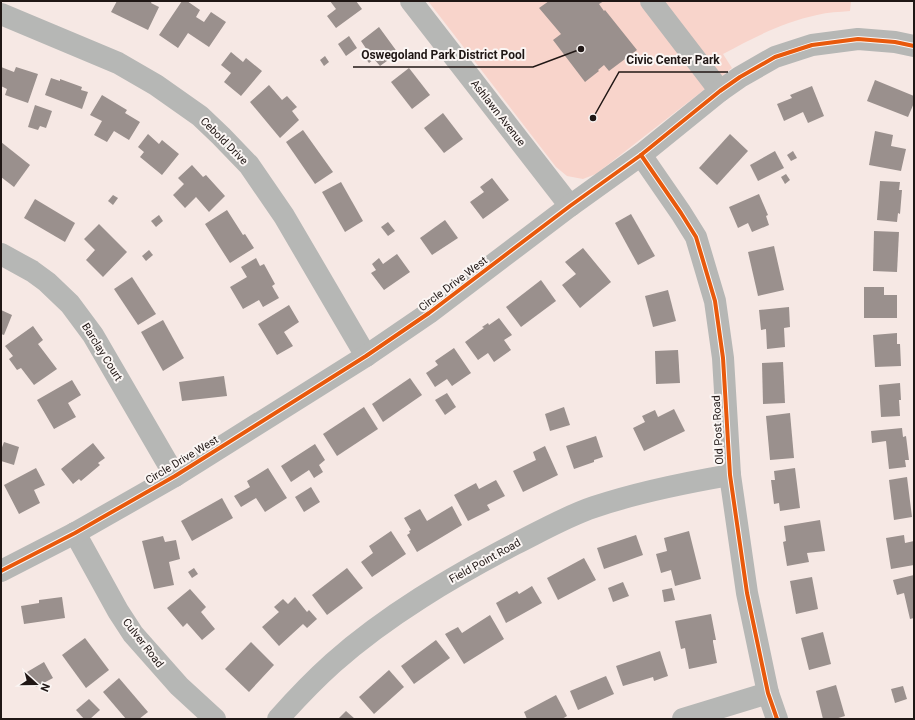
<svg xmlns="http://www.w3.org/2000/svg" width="915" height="720" font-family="Roboto,sans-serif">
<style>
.green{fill:#f8d4cb}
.building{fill:#9a908d}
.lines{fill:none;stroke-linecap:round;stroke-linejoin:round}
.minor{stroke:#b6b7b5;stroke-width:22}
.cycleway-casing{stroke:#fbf6f4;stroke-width:6}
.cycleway{stroke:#e8590c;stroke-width:4}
.labels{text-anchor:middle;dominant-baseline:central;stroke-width:4;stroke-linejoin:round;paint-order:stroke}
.street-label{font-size:11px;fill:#201715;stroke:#fbf6f4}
.leader{fill:none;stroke:#201715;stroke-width:1.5}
.callout-dot{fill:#201715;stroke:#fbf6f4;stroke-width:1.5}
.callout-label{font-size:12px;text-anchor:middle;font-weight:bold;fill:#201715;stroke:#fbf6f4;stroke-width:4;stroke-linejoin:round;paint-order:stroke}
</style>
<rect width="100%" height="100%" fill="#f6e8e4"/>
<!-- green -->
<path class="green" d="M428,1H851L850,11C839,12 828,12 817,15C783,22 753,38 723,54L732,68L596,174L583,179L567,176L556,167Z"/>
<!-- building -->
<g class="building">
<path d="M117,1H152L151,3L159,7L148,30L111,12Z"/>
<path d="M182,1H187L200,10L196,17L204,22L211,12L226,22L209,47L188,33L178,48L159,35Z"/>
<path d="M330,1H356L362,9L336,28L327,16L336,9Z"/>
<path d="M549,1H604L599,4L604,11L605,10L637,50L609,71L604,65L598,70L599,71L585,82L553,40L561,34L539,8Z"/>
<path d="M379,27L398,53L380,66L374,59L369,63L362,54L367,50L361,41Z"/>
<path d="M349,36L357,48L346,56L338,44Z"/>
<path d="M231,52L243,62L246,58L262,71L241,96L224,82L231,73L221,65Z"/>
<path d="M325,56L329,62L324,66L320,60Z"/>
<path d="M1,67L14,72L16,67L38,74L28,103L5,95L7,89L1,86Z"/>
<path d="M409,68L430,95L412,109L391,82Z"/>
<path d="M51,78L60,81V79L82,87L81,90L88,92L82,109L45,95Z"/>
<path d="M875,80L914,96V103L908,117L867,101Z"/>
<path d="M269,85L282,100L287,96L297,107L292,111L299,120L280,138L250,102Z"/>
<path d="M812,86L824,116L808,123L803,112L784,121L777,104L792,98L790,95Z"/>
<path d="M102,95L127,110L125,113L140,122L129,140L114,131L107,142L94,135L102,121L90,115Z"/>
<path d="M35,105L52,111L46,128L40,126L38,130L28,127Z"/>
<path d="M443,113L463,139L444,153L424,128Z"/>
<path d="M303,130L333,172L315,184L286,142Z"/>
<path d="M875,131L893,135L891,146L906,149L901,171L869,165Z"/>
<path d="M148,134L159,144L162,140L179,154L162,175L140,157L144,152L138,147Z"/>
<path d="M730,134L748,151L717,185L699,168Z"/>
<path d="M1,142L30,165L14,187L1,177Z"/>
<path d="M775,151L784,168L758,181L750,165Z"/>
<path d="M793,151L797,158L791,161L787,155Z"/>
<path d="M192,165L203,177L206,175L225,196L209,212L196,197L185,208L173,195L184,184L178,178Z"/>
<path d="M786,174L790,180L785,184L781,177Z"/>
<path d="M492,178L509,200L483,219L470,202L484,192L480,187Z"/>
<path d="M880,181L900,182L899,190H902L900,214L898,213L897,222L877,220Z"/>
<path d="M341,182L363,221L345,232L322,192Z"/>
<path d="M759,194L768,215L766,216L769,225L752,232L748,223L738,228L729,207Z"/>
<path d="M113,195L118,198L113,205L108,201Z"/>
<path d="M35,199L75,223L65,242L24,218Z"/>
<path d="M227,210L243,235L245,234L254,248L230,263L205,224Z"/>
<path d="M631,214L655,256L638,265L615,223Z"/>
<path d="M159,215L163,221L156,227L151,221Z"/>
<path d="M445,220L458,238L432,255L420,238Z"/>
<path d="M388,222L395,231L388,236L381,227Z"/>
<path d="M99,224L127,252L103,277L86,260L95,250L84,239Z"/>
<path d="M874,231L899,232L897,272L873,271Z"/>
<path d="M774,246L784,290L758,296L748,252Z"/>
<path d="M583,248L611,282L580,308L562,285L576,274L565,262Z"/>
<path d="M149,250L153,255L146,261L142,256Z"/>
<path d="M397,254L410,272L384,290L371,273L376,270L372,264L379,258L383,264Z"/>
<path d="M256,258L260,266L264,264L275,284L272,286L279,298L263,307L259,300L243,309L230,287L247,277L241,267Z"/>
<path d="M132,277L156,314L138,325L114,289Z"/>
<path d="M541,280L556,301L521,327L506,307Z"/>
<path d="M864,287H884V295H897V318H864Z"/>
<path d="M668,290L676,321L653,327L645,296Z"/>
<path d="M289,305L299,322L284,332L293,346L277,355L258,324Z"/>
<path d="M789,307L790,327L784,328L785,347L767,349L766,329L761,330L759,310Z"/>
<path d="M1,310L12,315L4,335L1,334Z"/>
<path d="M499,318L512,335L504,340L511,350L494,362L488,353L478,360L465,342L484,328L482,327L488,323L489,325Z"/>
<path d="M163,320L184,358L163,371L141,332Z"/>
<path d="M33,326L43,340L38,344L57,369L34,385L21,368L17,370L9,359L13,356L5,346Z"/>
<path d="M897,333V344H900L901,366L875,367L873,335Z"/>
<path d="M454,348L471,373L452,386L447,379L435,387L426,373L438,365L435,361Z"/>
<path d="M678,350L680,383L656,384L655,351Z"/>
<path d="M783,362L785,403L763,404L762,363Z"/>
<path d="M224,376L227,396L182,401L179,382Z"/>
<path d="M410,378L422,395L383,422L372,404Z"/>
<path d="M72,380L81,395L68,403L76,417L54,429L37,400Z"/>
<path d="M900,383L901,400H899L900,416L881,417L879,385Z"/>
<path d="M447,393L456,407L445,415L435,400Z"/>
<path d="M364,407L378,429L337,456L323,434Z"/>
<path d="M564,407L570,425L550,431L545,414Z"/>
<path d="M674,409L685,431L644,451L633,428L645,422L642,416L655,410L658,417Z"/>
<path d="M790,413L794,458L770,460L766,416Z"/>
<path d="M902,428L903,437L906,436L909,460H905L906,467L889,469L886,441L872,443L871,431Z"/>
<path d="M596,436L603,457L594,460V462L574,469L566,446Z"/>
<path d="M4,442L19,447L14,465L1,461V450Z"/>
<path d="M93,443L105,458L98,463L100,465L81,481L79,479L73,484L61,469Z"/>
<path d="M315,444L325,460L319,465L323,472L314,478L309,470L291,482L281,466Z"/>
<path d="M545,446L558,475L523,492L513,471L536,460L533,452Z"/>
<path d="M36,468L45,485L34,490L40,503L19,514L4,485Z"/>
<path d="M268,468L287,498L265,512L256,498L241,507L234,496L250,487L247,481Z"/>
<path d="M795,468L800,508L780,511L779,503L774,504L771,480H775L774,471Z"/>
<path d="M907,477L912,517L894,520L889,480Z"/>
<path d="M496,480L505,496L487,505L490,510L468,521L454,495L476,483L479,489Z"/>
<path d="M311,487L320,502L304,512L295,497Z"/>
<path d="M222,498L233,518L192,541L181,521Z"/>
<path d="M452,506L462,525L417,552L407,535L410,533L409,531L411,530L404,518L420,509L427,521Z"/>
<path d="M820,520L825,551L807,553L809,562L787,566L783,542L786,541L784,526Z"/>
<path d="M391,531L406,554L372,577L361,562L373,553L369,546Z"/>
<path d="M689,531L701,579L675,586L671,570L661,573L656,554L667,551L664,538Z"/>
<path d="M636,535L643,555L604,569L597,548Z"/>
<path d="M904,535L905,543L914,541V565L891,569L886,538Z"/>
<path d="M163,536L165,542L176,540L180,559L169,562L174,585L154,589L142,541Z"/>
<path d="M584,558L596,580L558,600L547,578Z"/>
<path d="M194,568L198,574L192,578L188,572Z"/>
<path d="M347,568L363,588L327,615L312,595Z"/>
<path d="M914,575V618L910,619L904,593L897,595L893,580Z"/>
<path d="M812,577L818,609L796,614L790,581Z"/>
<path d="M623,582L629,596L613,602L608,588Z"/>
<path d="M532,586L542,603L506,623L496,603L517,591L519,594Z"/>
<path d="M672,588L675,600L664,602L662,590Z"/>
<path d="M190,589L206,607L201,612L215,629L202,640L187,623L183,627L167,608Z"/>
<path d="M62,597L65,618L24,624L21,606L39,603V600Z"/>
<path d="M295,597L307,612L309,610L317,619L307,628L303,624L279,646L262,627L279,612L274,607L283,599L288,604Z"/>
<path d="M711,614L716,640H713V642L717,663L689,669L685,648L681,649L675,621Z"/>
<path d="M490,615L504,639L464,664L445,634L458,627L462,633Z"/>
<path d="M823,632L831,664L809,670L801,638Z"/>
<path d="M85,638L109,670L86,688L62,655Z"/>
<path d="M436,640L450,658L414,684L401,666Z"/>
<path d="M251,642L274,665L249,692L225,669Z"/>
<path d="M660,651L668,676L654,681L653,677L623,686L616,666Z"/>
<path d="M44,662L53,678L36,687L27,672Z"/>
<path d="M389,670L404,687L374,714L359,697Z"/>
<path d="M606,676L614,694L578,710L570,691Z"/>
<path d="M119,678L148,712L139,719H126L103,692Z"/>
<path d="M836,685L845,716L835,719H823L816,691Z"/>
<path d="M903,686L907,699L895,703L891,689Z"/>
<path d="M556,695L567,716L562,719H527L524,712Z"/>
<path d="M89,699L100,710L90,719H84L76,710Z"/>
<path d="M346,711L355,719H338Z"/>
</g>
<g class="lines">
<!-- minor -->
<g class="minor">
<path d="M411,1L570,206"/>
<path d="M651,1L720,91"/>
<path d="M1,14L118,63L156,85L200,116L221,136L249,165L284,216L366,356"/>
<path d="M641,155L681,213L696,237L715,301L723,358L730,475L747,593L768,693L777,719"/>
<path d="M1,254L32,271L47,282L70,304L93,335L175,476"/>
<path d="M75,533L118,611L133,634L179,686L215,719"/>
<path d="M1,571L75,533L175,476L366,356L429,313L570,206L641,155L720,91L740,77L775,57L812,45L858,39L895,42L914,46"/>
<path d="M278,719C295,700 314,680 333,663C387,615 452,577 515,544C541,531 567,516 594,507C638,492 684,483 730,475"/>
<path d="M683,719L768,693"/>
</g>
<!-- cycleway casing -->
<g class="cycleway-casing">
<g id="cycleway">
<path d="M641,155L681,213L696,237L715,301L723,358L730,475L747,593L768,693L777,719"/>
<path d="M1,571L75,533L175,476L366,356L429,313L570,206L641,155L720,91L740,77L775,57L812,45L858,39L895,42L914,46"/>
</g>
</g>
<!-- cycleway -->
<use href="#cycleway" class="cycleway"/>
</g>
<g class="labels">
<!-- street labels -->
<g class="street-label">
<text transform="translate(498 113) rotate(52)">Ashlawn Avenue</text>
<text transform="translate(224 141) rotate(45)">Cebold Drive</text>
<text transform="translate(453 284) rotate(-37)">Circle Drive West</text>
<text transform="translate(102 352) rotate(58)">Barclay Court</text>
<text transform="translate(718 430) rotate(-93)">Old Post Road</text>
<text transform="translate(182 460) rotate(-31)">Circle Drive West</text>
<text transform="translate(485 561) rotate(-29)">Field Point Road</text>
<text transform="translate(143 643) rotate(52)">Culver Road</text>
</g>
</g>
<!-- callouts -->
<path class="leader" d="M581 49L533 67H353M593 118L619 72H728"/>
<g class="callout-dot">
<circle cx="581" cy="49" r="4"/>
<circle cx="593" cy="118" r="4"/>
</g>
<g class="callout-label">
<text x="443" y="59">Oswegoland Park District Pool</text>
<text x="673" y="64">Civic Center Park</text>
</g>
<!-- border -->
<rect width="915" height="720" fill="none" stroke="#201715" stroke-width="4"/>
<!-- north arrow -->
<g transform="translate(36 684) rotate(111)" stroke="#fbf6f4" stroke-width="3" paint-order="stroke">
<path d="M0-3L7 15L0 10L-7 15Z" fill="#201715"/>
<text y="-6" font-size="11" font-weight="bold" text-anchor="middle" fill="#201715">N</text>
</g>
</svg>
